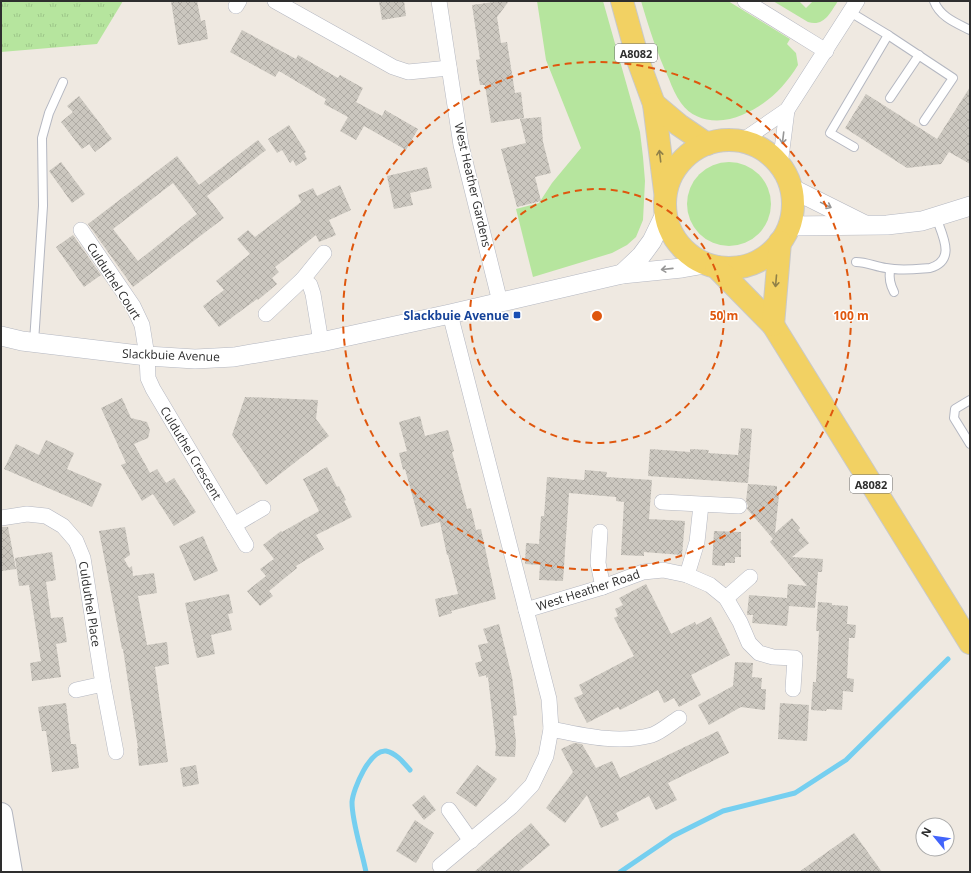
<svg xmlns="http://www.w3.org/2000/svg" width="971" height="873" font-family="'Open Sans',sans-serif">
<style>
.grass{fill:#b6e59e}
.park{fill:url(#park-tufts)}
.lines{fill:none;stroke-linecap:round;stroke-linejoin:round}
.stream{stroke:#75cff0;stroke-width:5}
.building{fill:url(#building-cross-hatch);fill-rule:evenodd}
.service-casing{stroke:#b4b7c1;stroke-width:10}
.minor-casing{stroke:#b4b7c1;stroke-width:16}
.tertiary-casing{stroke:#b4b7c1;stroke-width:20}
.secondary-casing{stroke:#b4b7c1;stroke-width:24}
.primary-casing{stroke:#c9c9c9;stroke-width:24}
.service{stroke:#fff;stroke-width:8}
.minor{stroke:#fff;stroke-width:15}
.tertiary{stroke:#fff;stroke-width:19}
.secondary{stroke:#fff;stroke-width:22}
.primary{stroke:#f2d163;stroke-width:22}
.oneway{stroke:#969696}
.oneway2{stroke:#908048}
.ring{fill:none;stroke:#df570e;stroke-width:2;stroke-dasharray:7 5}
.transit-dot{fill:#1a4fb4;stroke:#fff;stroke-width:1.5}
.labels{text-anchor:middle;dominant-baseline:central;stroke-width:3;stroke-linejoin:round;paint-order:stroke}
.shield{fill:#fff;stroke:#6d6d6d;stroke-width:1}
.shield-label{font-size:11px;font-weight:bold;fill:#2e2e2e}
.street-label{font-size:12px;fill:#2e2e2e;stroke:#fff}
.transit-label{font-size:12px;font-weight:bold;fill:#164399;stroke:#fff;text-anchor:end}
.centre{fill:#df570e;stroke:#fff;stroke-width:2}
.ring-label{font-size:12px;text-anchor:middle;font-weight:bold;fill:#df570e;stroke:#fff;stroke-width:3;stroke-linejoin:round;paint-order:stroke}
</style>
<defs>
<pattern id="park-tufts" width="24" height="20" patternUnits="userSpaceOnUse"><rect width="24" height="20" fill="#b6e59e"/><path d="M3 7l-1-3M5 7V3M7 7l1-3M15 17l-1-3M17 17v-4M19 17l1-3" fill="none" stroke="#9dc588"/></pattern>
<pattern id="building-cross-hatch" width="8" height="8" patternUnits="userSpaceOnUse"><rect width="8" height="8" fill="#cbc7bf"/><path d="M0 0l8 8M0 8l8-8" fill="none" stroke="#afaba4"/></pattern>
</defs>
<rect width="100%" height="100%" fill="#efe9e1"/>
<!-- grass -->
<g class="grass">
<path d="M537,1H603L640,132L643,157L645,181L643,220L636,237L627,245L612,253L533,277L516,209L539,203L552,183L581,148L546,60Z"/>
<path d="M641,1H728L790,39L787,44L796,53L798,65C784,88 766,105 742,115C722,124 695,123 681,103C676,96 672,87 669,79C657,53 649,28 641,1Z"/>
<path d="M773,1H799L806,8L813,1H838C830,13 824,27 808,22Z"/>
<circle cx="729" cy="204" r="42"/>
</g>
<!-- park -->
<path class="park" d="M1,1H123L97,44L1,52Z"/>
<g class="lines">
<!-- stream -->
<g class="stream">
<path d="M366,872C362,851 352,823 352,802C353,789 370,749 386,751C396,753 404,763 410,770"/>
<path d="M620,872L673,836L723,811L795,793L846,760L948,659"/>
</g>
</g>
<!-- building -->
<g class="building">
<path d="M171,1H197L201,21L205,20L208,39L178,45Z"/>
<path d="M379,1H404L406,16L382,20Z"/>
<path d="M501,1H509L497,17L501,43L507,42L515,93L521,92L524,118L491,123L485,85H480L476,60L480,59L472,5Z"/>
<path d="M242,30L296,59L298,55L338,78L340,75L363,88L356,102L382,116L385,110L418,129L406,150L364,126L356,140L340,131L348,117L324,104L326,99L279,71L275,77L230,52Z"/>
<path d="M970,87V164L949,152L941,164L907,168L845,128L866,94L937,139Z"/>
<path d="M79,96L112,139L95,152L89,144L82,149L61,122L73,112L67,106Z"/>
<path d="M541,117L543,142L551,173L535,177L541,201L517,207L501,149L526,143L520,119Z"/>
<path d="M289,125L306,152L304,153L307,159L296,166L293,160L290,163L282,150L277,153L268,139Z"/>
<path d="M258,140L266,150L207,196L224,218L133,287L88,224L177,156L199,185ZM173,183L197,214L138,261L113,229Z"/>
<path d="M61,162L85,194L72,203L49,171Z"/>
<path d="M427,167L432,188L410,193L413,205L394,209L387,176Z"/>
<path d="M340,185L351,210L329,220L336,235L319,242L316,235L275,267L279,272L272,278L277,284L258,300L257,299L219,327L203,306L224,290L216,281L250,254L237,239L248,230L255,237L301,202L298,195L313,188L317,196Z"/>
<path d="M73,235L101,275L84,287L56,247Z"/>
<path d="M245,397L318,400L316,419L329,436L266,485L232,435Z"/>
<path d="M122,398L131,418L147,422L150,430L148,438L134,444L150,473L157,469L166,483L174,478L196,512L174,526L153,494L142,501L121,465L126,463L101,408Z"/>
<path d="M420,416L425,436L448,430L454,451L452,452L467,509L471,508L476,530L481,529L496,599L451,611L452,613L439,617L435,599L458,594L448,555H447L440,522L421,527L405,469L403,470L399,453L407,451L399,422Z"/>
<path d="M741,428L752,429L748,483L648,476L650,449L690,452V449L709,450L708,453L738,455Z"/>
<path d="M46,440L74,453L67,469L102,484L92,507L4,469L16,444L39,455Z"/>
<path d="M327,467L337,487L339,486L346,500L344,501L352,517L316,535L324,549L296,566L297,568L269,591L273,596L260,606L247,591L266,576L260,569L274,559L263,545L281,531L282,532L319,511L303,479Z"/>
<path d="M585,470L607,472L606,477L652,480L649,519L685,521L682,555L644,552V556L621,555L624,502L616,501V497L569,493L563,581L539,580L540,565L525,564L526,543L539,544L541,516H544L547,477L584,480Z"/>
<path d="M748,484L777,486V495H779L775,533L792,518L800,528L798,530L809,543L792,557L823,559L822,572H818L815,608L789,606L787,626L752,623L753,615H747L749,595L787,598L788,584L807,586L770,542L773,539L747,509L748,506L746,501Z"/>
<path d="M1,527H8L16,569L1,571Z"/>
<path d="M125,527L130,555L124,559L129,568L132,566L133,576L154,573L157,593L138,596L147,645L167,642L169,664L155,667L168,762L139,766L137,748H138L123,649H122L99,531Z"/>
<path d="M714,531L741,532V557H735V563H725V566L712,565Z"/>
<path d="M203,536L218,571L194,581L179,546Z"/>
<path d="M52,552L56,580L46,582L51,618L63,617L67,642L56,644L61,677L32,681L30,663L41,661L29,585L19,586L15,558Z"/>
<path d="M646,584L671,634L695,622L696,625L711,617L730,655L691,675L701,695L679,707L674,698L664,703L658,690L620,710L618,707L587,723L574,698L583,694L579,685L634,656L614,618L618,616L615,609L623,605L619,598Z"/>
<path d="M229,594L233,613L228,614L232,630L211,635L215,654L197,658L185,603Z"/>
<path d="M818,602L832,603V605L848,606L847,624L856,625L855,638H849L847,678L854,679L853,692L843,691L842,710L827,709L826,711L811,710L813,682H816L819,631H816Z"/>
<path d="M499,624L512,677L517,715L513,716L516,742L515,757L495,756L496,747L488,677L486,678V675L479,677L475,663L482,661L478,645L488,643L483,629Z"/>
<path d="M735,662L753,663L752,677L762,678L761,689H766L765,710L741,707L709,725L698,705L733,686Z"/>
<path d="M66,703L71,744H76L79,768L52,772L46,731H42L38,707Z"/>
<path d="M780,703L809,705L807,741L778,739Z"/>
<path d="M718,731L729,753L668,783L677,800L656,810L649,796L616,813L619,820L601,828L587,795L565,823L546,808L573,772L561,749L574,743L582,744L596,768L612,761L620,778Z"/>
<path d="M196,765L199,784L183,787L180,768Z"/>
<path d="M477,765L497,779L476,807L456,793Z"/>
<path d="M424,795L436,810L424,820L412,805Z"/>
<path d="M415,820L434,833L416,863L396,851Z"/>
<path d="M531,823L550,845L518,872H474Z"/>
<path d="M854,833L882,872H799Z"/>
</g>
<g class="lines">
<!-- service casing -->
<g class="service-casing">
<g id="service">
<path d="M934,1C940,17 956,23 970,30"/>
<path d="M850,12L888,35L953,78L924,121"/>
<path d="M890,98L919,55"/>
<path d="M854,147L830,133L888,35"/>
<path d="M856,262C867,262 876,267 886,268C901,271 916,269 930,268C957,260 942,235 936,217"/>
<path d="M890,269C889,279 890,284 894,292"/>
<path d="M34,342L43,206L42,138L49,113L63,82"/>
<path d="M970,400L955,409L954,418L970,444"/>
</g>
</g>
<!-- minor casing -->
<g class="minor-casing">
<g id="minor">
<path d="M275,1L393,67L408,72L449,68"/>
<path d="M439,1L461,145L500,302"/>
<path d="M745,1L826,51"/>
<path d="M236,6L239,1"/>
<path d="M742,141L787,110L857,1"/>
<path d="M780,165L787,110"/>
<path d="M81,230L133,306L142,325L147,356L148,378L153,389L246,545"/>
<path d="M303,279L310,285L313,294L321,342"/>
<path d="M266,314L303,279L324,253"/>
<path d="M662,502L739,506"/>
<path d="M1,518L27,514L46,516L63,526L76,541L83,558L103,684L116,752"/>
<path d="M234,525L263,508"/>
<path d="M600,532L598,563L603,587"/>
<path d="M687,575L697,542L701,505"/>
<path d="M726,598L750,577"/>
<path d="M526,610L603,587L643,572L663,570L687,575L710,585L726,598L740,622L749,643L759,653L773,657L795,658L793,689"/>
<path d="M76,690L103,684"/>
<path d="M551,729C585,736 618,744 652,735C661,732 671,723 679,718"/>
<path d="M449,810L471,841"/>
<path d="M440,866L511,807L532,785L546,756L551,729L549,699L450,314"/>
</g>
</g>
<!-- tertiary casing -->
<g class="tertiary-casing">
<g id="tertiary">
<path d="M791,188L863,224"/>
<path d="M789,226L887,225L922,221L970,206"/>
<path d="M622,274L641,256L652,241L665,214"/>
<path d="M1,336L22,341L147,356L195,359L234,357L321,342L450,314L622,274L682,268L705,264"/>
</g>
</g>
<!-- secondary casing -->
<g class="secondary-casing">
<path id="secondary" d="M1,814L11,872"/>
</g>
<!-- primary casing -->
<g class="primary-casing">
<g id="primary">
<path d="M622,1L639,63L654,104L665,191"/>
<path d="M654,104L679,125L707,144"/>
<circle cx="729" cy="204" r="64"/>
<path d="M716,267L773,325L970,643"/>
<path d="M773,325L780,242"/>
</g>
</g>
<!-- service -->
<use href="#service" class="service"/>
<!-- minor -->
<use href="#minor" class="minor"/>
<!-- tertiary -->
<use href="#tertiary" class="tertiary"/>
<!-- secondary -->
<use href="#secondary" class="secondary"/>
<!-- primary -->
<use href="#primary" class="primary"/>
</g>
<!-- one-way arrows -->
<defs><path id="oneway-shaft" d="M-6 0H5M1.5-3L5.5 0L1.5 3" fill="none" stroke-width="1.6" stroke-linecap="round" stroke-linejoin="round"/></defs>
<g class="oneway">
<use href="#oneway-shaft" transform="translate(783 138) rotate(97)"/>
<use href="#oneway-shaft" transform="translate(826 205) rotate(26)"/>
<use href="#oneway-shaft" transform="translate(667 269) rotate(174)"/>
</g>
<g class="oneway2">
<use href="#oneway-shaft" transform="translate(660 156) rotate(-97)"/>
<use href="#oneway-shaft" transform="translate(776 281) rotate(95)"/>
</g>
<!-- distance rings -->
<g class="ring">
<circle cx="597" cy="316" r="127"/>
<circle cx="597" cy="316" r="254"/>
</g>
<!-- markers -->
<rect class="transit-dot" x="513" y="311" width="8" height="8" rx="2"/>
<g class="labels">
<!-- shield labels -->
<g class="shield">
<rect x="615" y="44" width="42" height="18" rx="3"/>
<rect x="850" y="475" width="42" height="18" rx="3"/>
</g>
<g class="shield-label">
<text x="636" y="53">A8082</text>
<text x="871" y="484">A8082</text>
</g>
<!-- street labels -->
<g class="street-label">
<text transform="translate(473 185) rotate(77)">West Heather Gardens</text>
<text transform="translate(114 281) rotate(57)">Culduthel Court</text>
<text transform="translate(171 355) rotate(2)">Slackbuie Avenue</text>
<text transform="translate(191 453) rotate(59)">Culduthel Crescent</text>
<text transform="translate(588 590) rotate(-18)">West Heather Road</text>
<text transform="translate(90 604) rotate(81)">Culduthel Place</text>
</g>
<!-- transit labels -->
<g class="transit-label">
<text x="509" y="315">Slackbuie Avenue</text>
</g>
</g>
<circle cx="597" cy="316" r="6" class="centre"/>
<g class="ring-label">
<text x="724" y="320">50 m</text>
<text x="851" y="320">100 m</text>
</g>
<!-- border -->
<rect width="971" height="873" fill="none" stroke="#2e2e2e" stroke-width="4"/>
<!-- north arrow -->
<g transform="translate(935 837) rotate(299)"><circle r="19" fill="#ffffff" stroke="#ababab"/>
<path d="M0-3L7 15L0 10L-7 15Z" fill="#4264fb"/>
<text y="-6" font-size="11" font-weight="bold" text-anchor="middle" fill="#2e2e2e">N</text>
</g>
</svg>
